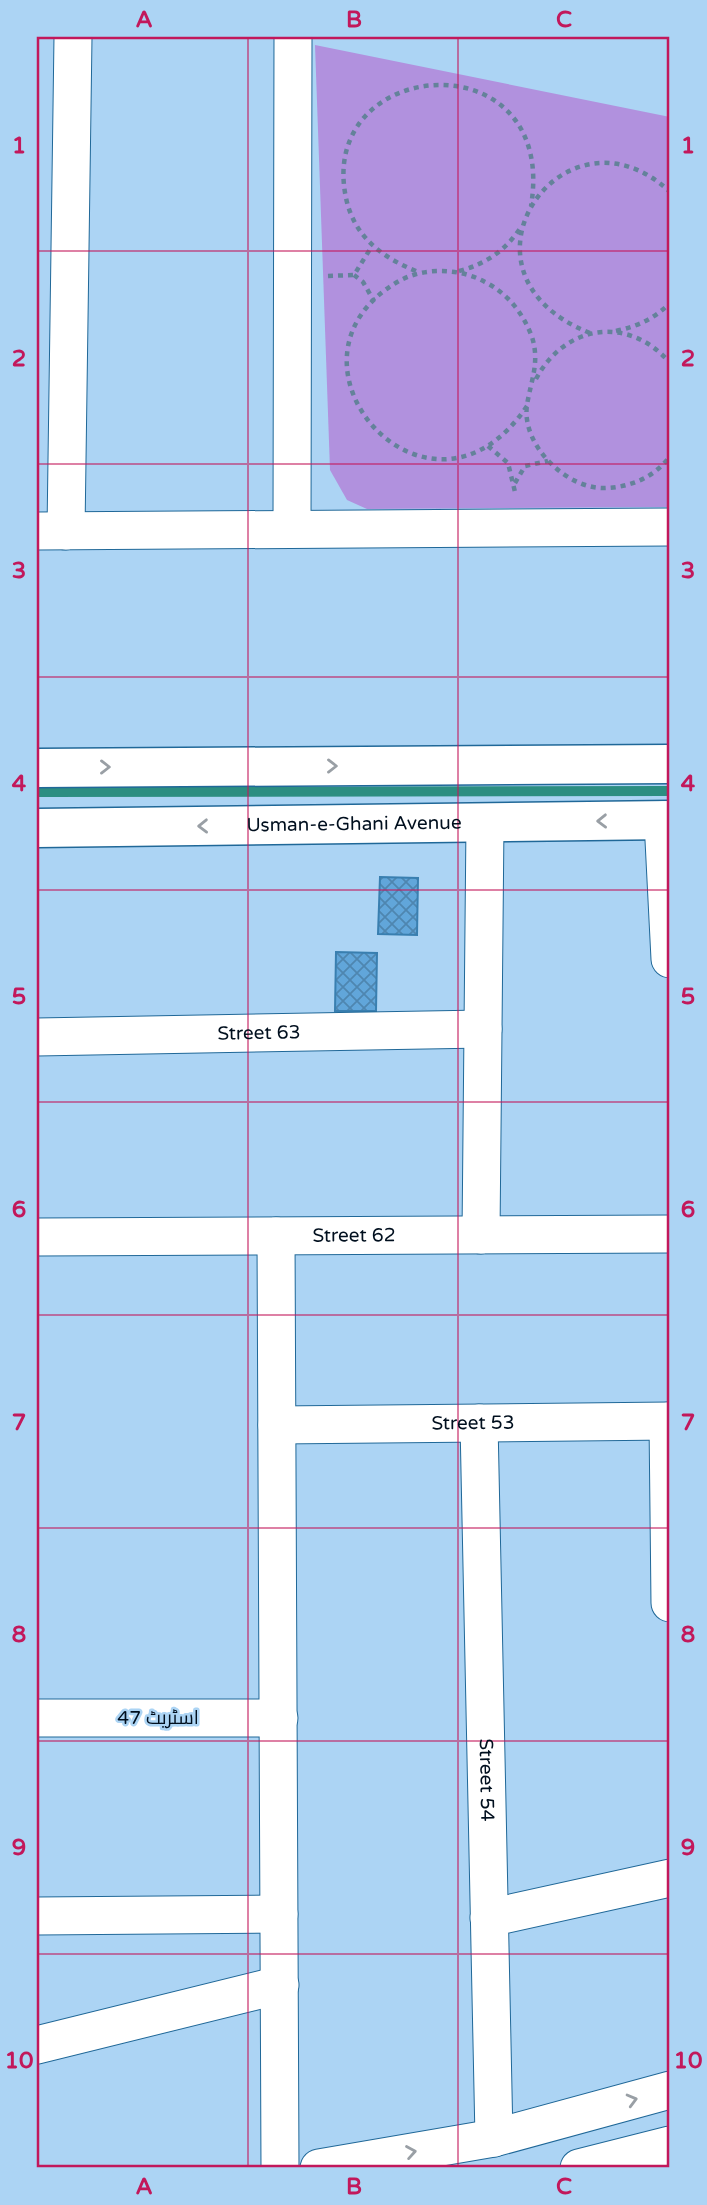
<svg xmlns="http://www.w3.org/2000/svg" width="707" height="2205" font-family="'Varela Round',Cairo,sans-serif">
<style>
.park{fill:#b191de}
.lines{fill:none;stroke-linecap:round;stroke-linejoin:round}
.stream{stroke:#2c8e81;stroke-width:10}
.building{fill:url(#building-cross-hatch);stroke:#397fb0;stroke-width:2}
.minor-casing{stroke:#206898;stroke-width:39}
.major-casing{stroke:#206898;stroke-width:41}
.path{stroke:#64829a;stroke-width:4.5;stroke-dasharray:5 5;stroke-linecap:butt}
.minor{stroke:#fff;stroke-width:37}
.major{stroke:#fff;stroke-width:38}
.oneway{stroke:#999fa5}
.grid{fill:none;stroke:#c2185b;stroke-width:2;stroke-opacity:0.55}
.labels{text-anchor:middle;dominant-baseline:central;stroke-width:5;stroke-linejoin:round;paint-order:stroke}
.street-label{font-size:19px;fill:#000f1e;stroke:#acd4f4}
.neatline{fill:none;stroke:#c2185b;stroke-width:2.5}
.grid-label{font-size:23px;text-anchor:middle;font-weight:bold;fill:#c2185b}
</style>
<defs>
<pattern id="building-cross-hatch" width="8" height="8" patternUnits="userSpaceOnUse" patternTransform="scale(1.75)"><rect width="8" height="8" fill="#61a6da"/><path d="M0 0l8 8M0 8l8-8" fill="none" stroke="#4e86b0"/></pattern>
</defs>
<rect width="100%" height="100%" fill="#acd4f4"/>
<!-- park -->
<path class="park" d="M315,45L670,117V507L367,509L347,500L330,470Z"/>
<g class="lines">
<!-- stream -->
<path class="stream" d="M37,792L670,791"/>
</g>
<!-- building -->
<g class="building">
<path d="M380,877L418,878L417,935L378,934Z"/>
<path d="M336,952L377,953L376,1011H335Z"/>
</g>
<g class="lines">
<!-- minor casing -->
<g class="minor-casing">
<g id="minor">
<path d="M292,529L293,37"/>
<path d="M37,531L670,527"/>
<path d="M66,531L73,37"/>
<path d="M663,820L670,959"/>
<path id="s1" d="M37,1037L483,1029"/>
<path d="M481,1235L485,823"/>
<path d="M276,1236L280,2168"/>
<path id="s2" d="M37,1237L670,1234"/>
<path d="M668,1421L670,1603"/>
<path id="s3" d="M479,1423L494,2138"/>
<path id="s4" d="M277,1425L670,1421"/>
<path d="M37,1718H279"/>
<path d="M37,1916L279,1914"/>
<path d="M489,1918L670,1878"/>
<path d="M37,2045L280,1985"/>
<path d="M319,2168L494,2138L670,2090"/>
<path d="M579,2168L670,2145"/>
</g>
</g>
<!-- major casing -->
<g class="major-casing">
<g id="major">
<path d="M37,768L670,764"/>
<path id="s5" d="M37,828L670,820"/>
</g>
</g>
<!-- path -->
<g class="path">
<path d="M416,271C381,257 354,236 346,198C316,55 559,37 531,206"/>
<path d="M459,271C486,264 506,250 521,227"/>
<path d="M354,275L363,282L374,301"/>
<path d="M328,276L354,275L372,246"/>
<path d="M616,331C638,326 654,319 670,303"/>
<path d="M590,333C438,273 565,93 670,192"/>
<path d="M536,379C565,324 629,315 670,363"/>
<path d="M527,406C429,552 261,360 399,281C424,267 460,268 485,282C508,294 523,313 532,337C540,363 531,380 527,405C521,445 567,490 606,488C631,487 655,477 670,456"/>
<path d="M488,446L508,463L515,492"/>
<path d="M515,483L525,466L548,461"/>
</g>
<!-- minor -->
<use href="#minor" class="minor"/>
<!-- major -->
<use href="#major" class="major"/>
</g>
<!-- one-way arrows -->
<defs><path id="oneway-chevron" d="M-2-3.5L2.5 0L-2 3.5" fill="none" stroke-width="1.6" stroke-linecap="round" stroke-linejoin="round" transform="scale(1.75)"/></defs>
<g class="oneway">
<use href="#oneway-chevron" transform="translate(332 766)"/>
<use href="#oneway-chevron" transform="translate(105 767)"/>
<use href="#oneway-chevron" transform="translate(602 821) rotate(179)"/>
<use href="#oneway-chevron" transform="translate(203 826) rotate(179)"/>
<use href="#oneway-chevron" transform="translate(632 2100) rotate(-15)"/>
<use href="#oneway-chevron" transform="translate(411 2152) rotate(-10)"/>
</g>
<!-- grid -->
<path class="grid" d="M248,37V2168M458,37V2168M37,251H670M37,464H670M37,677H670M37,890H670M37,1102H670M37,1315H670M37,1528H670M37,1741H670M37,1954H670"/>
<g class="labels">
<!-- street labels -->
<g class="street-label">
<text stroke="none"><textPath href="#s5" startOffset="317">Usman-e-Ghani Avenue</textPath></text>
<text stroke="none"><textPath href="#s1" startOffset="222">Street 63</textPath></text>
<text stroke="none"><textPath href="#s2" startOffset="317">Street 62</textPath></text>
<text stroke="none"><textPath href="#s4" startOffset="196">Street 53</textPath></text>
<text x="158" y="1718">اسٹریٹ 47</text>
<text stroke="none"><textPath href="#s3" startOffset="357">Street 54</textPath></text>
</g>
</g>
<!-- border -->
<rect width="707" height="2205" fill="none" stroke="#acd4f4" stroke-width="77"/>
<rect x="38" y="38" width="630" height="2128" class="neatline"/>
<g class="grid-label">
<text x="144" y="27">A</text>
<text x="354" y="27">B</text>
<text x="564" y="27">C</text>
<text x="19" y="153">1</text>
<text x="688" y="153">1</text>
<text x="19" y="366">2</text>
<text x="688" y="366">2</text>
<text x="19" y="578">3</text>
<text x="688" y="578">3</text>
<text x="19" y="791">4</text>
<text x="688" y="791">4</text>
<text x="19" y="1004">5</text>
<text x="688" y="1004">5</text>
<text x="19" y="1217">6</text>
<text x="688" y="1217">6</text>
<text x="19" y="1430">7</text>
<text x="688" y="1430">7</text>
<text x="19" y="1642">8</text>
<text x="688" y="1642">8</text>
<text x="19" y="1855">9</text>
<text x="688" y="1855">9</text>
<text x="19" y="2068">10</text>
<text x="688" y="2068">10</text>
<text x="144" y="2194">A</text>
<text x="354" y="2194">B</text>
<text x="564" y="2194">C</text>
</g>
</svg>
